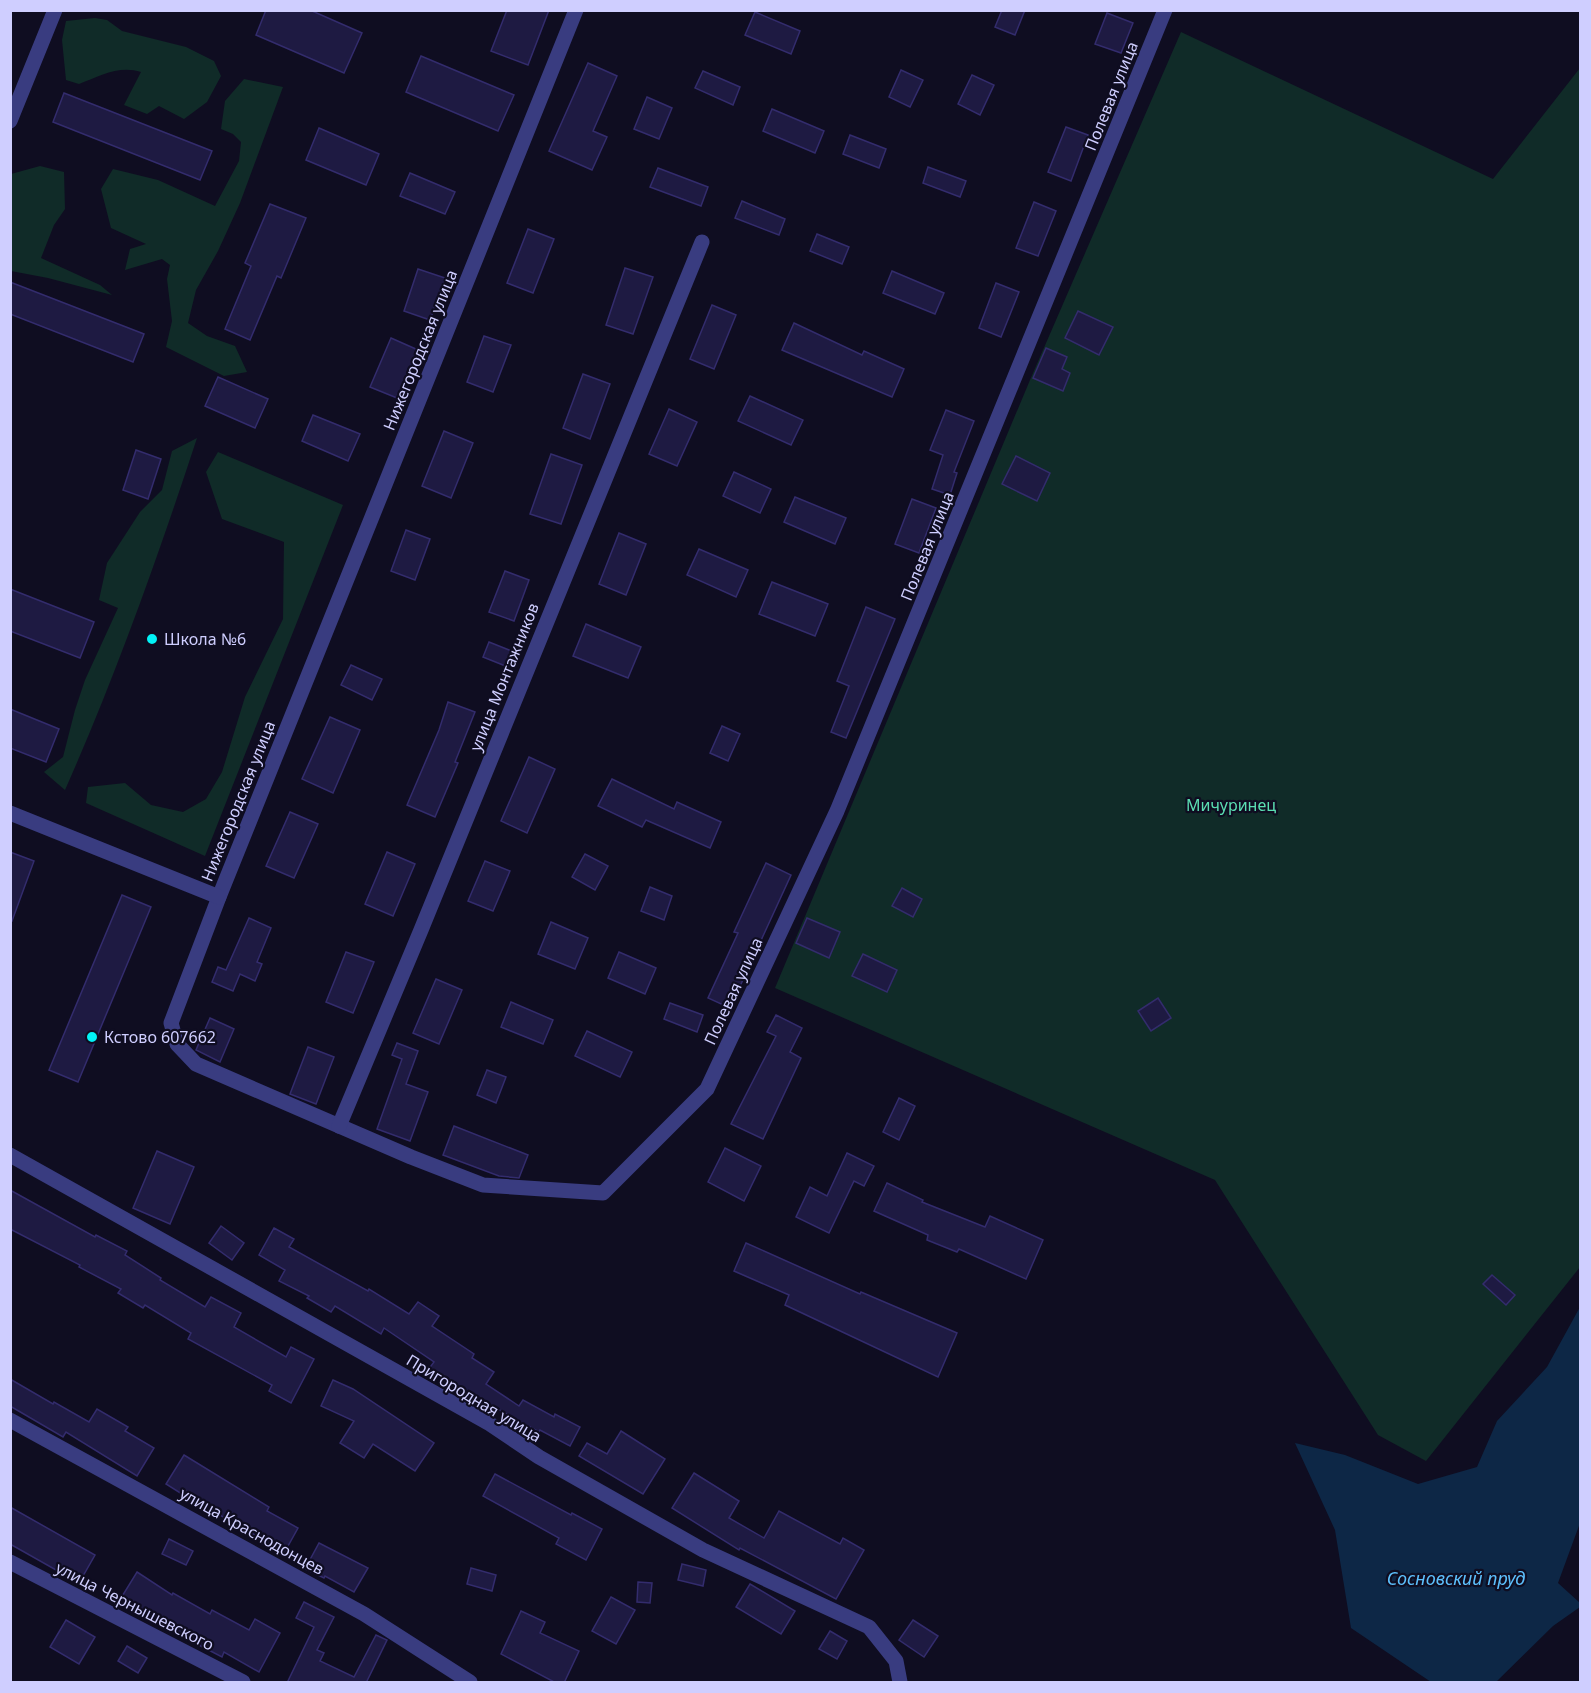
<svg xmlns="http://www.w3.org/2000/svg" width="1591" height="1693" font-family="'Noto Sans',sans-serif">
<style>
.green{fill:#102b28}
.water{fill:#0d2746}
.building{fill:#1e1a42;stroke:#332c6d;stroke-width:1.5}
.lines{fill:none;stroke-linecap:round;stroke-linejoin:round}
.street{stroke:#393c80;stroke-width:15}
.poi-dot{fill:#02f2f6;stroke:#0f0d21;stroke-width:2}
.labels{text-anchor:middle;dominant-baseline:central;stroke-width:4.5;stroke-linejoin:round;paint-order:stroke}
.street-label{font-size:16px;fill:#cfceff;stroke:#0f0d21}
.poi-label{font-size:16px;fill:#cfceff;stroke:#0f0d21;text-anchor:start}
.park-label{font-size:16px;fill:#5bdeb2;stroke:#0f0d21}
.water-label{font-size:18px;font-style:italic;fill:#5dc0fd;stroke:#0f0d21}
</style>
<rect width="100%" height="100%" fill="#0f0d21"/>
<!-- green -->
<g class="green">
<path d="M95,18L107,20L122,31L186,47L214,61L221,76L207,102L184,119L159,106L147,114L124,105L141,72C119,65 100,76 79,84L66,80L62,40L66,21Z"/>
<path d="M1181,32L1493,179L1580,68V1267L1426,1461L1378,1435L1215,1180L775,988L1030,380Z"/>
<path d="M244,79L283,87L240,203L218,251L196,290L188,323L207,336L235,346L247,372L224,376L166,347L172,321L167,279L170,265L162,259L125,270L130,249L146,244L111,228L101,189L113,169L158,180L215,206L239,161L241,142L233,134L221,129L225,101Z"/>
<path d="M40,166L64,172L65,209L54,225L41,258L100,285L112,295L48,278L11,271V174Z"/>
<path d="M197,438C158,557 116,675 65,790L44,772L63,757L75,710L85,680L118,608L99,600L107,563L140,512L162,490L172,451Z"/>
<path d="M218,452L343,505L205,856L86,803L88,787L125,783L151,805L183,812L206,799L222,772L245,697L283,619L284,542L222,519L206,472Z"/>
</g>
<!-- water -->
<path class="water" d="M1580,1307V1523L1558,1583L1580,1603V1607L1553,1626L1496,1682H1431L1351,1628L1335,1530L1295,1443L1345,1455L1418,1484L1477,1467L1497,1421L1547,1367Z"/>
<!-- building -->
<g class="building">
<path d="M266,10H310L362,33L344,73L256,35Z"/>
<path d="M507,10H549L528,65L491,51Z"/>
<path d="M1002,10H1025L1015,35L995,27Z"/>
<path d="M755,12L800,31L791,54L745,35Z"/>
<path d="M1107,13L1133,23L1121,53L1095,44Z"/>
<path d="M421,56L514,95L498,131L406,92Z"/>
<path d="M588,63L617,76L593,131L607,137L592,170L549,151Z"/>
<path d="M901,70L923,80L910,107L889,97Z"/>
<path d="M703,71L740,87L733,105L695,88Z"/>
<path d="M972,75L994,85L980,115L958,104Z"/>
<path d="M64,93L212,151L200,180L53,122Z"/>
<path d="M647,97L672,108L659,139L634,129Z"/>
<path d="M772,109L824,131L815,153L763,131Z"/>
<path d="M1066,127L1088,135L1071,181L1048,172Z"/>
<path d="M319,128L379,154L366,185L306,160Z"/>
<path d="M850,135L886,149L879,168L843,154Z"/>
<path d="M928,167L966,181L960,197L923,183Z"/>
<path d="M658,168L708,187L701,206L650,187Z"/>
<path d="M410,173L455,192L445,214L400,196Z"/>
<path d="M742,201L785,219L779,235L735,218Z"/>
<path d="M1034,202L1056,211L1038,256L1016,248Z"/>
<path d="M270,204L306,218L281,278L277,276L250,340L225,329L251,266L245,263Z"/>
<path d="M528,229L554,239L533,293L507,283Z"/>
<path d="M817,234L849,247L842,264L810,251Z"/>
<path d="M625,268L653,277L633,334L606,325Z"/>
<path d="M418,269L445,278L430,320L404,311Z"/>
<path d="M892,271L944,293L935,314L883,293Z"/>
<path d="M10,282L144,334L133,362L10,314Z"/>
<path d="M996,283L1019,292L1001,337L979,328Z"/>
<path d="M712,305L736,315L714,369L690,359Z"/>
<path d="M1078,311L1113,327L1099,355L1065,338Z"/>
<path d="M794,323L862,355L864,351L904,369L892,397L782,350Z"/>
<path d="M484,336L511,345L493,392L467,382Z"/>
<path d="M391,338L418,350L397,398L370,387Z"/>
<path d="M1046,348L1067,357L1062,369L1070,373L1063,391L1033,378Z"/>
<path d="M583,374L610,384L590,439L563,428Z"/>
<path d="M218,377L268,399L255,428L205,406Z"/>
<path d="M750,396L803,420L791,445L738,421Z"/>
<path d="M669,409L697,422L677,466L649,454Z"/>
<path d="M946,410L974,421L954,472L957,473L950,495L932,489L943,455L930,450Z"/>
<path d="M313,415L360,434L348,461L302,441Z"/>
<path d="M444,431L473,443L451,498L422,486Z"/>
<path d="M136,450L161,459L148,499L123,490Z"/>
<path d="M551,454L582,465L561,524L530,514Z"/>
<path d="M1016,456L1050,473L1037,501L1002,484Z"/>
<path d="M734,472L771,489L760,513L723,496Z"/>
<path d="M795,497L846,518L835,544L784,522Z"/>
<path d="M912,499L936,508L919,553L895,544Z"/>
<path d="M406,530L430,539L415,580L391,571Z"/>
<path d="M619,533L646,544L626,595L599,584Z"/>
<path d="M699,549L748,570L736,597L687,575Z"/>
<path d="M505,571L529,580L514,621L489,612Z"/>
<path d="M772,582L828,604L815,636L759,614Z"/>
<path d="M10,589L94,622L80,658L10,631Z"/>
<path d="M866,607L895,619L846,738L831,732L849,686L837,681Z"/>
<path d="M586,624L641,647L628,678L573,656Z"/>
<path d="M489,642L514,652L508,667L483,657Z"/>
<path d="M351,665L382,679L372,700L341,685Z"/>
<path d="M448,702L475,712L455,762L458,763L435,817L407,805L439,730Z"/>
<path d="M10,709L59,729L46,762L10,748Z"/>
<path d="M330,717L360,730L333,793L302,779Z"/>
<path d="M722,726L740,734L728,761L710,753Z"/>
<path d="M529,757L555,769L527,833L501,821Z"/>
<path d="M612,779L674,809L677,802L721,822L710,848L646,820L642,827L598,806Z"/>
<path d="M290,812L318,824L294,878L266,866Z"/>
<path d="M10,852L34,861L12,921L10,920Z"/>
<path d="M387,852L415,864L393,916L365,904Z"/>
<path d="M585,854L608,866L595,890L572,877Z"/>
<path d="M485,861L510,871L493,911L468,901Z"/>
<path d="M766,863L791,875L730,1008L708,998L738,933L734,932Z"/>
<path d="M650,887L672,896L664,920L641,911Z"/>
<path d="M902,888L922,899L913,917L892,906Z"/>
<path d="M122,895L151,907L78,1082L49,1070Z"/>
<path d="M249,918L271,928L257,962L262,964L255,981L240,974L233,991L212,982L218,967L226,970Z"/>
<path d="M807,918L840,932L829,958L796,943Z"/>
<path d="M551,922L588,938L575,969L538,954Z"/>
<path d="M346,952L374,962L353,1013L326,1002Z"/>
<path d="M619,952L656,968L645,994L608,978Z"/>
<path d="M863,954L897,970L887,992L852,976Z"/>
<path d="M436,979L462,990L439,1044L413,1033Z"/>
<path d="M1158,998L1171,1018L1151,1031L1138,1011Z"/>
<path d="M511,1002L553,1020L543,1044L501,1027Z"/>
<path d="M670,1003L703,1015L697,1032L664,1019Z"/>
<path d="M776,1015L802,1028L790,1052L801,1058L763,1139L731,1124L776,1036L767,1032Z"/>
<path d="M210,1018L234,1029L220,1062L196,1050Z"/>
<path d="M587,1031L632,1052L620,1077L575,1056Z"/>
<path d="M397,1043L418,1051L406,1084L428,1092L410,1141L377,1129L402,1059L392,1055Z"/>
<path d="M308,1047L334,1057L316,1104L290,1094Z"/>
<path d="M487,1070L506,1077L496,1103L477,1095Z"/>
<path d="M899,1098L915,1106L899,1140L883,1132Z"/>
<path d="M454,1126L528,1155L519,1178L499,1176L443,1155Z"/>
<path d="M725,1148L761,1166L744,1201L708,1182Z"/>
<path d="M157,1151L194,1167L170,1224L133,1208Z"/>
<path d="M847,1153L874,1166L864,1186L854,1181L829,1233L796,1217L810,1187L827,1196Z"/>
<path d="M887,1183L923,1200L922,1202L985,1227L990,1216L1043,1240L1026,1279L959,1249L957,1252L927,1240L928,1235L874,1211Z"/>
<path d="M10,1190L95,1237L96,1235L127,1251L125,1255L161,1278L160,1280L205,1307L211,1297L241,1313L234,1327L286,1357L291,1347L314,1359L291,1403L269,1391L272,1385L188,1339L191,1333L145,1305L143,1308L118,1293L121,1289L79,1267L80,1265L10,1229Z"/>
<path d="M221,1226L244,1243L232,1260L209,1243Z"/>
<path d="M274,1228L294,1239L289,1247L368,1291L369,1289L409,1314L418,1302L439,1316L432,1326L474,1354L472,1358L494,1372L486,1384L519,1406L523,1400L554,1417L555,1414L580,1427L570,1446L540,1430L539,1432L494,1407L493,1409L477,1398L476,1400L453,1386L428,1370L434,1362L384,1328L381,1334L335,1306L331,1312L307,1298L309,1296L279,1281L285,1270L259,1255Z"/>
<path d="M746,1243L860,1294L861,1292L957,1333L938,1377L785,1305L789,1295L734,1271Z"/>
<path d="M1492,1275L1515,1295L1506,1305L1483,1284Z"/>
<path d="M10,1379L53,1404L54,1402L89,1422L97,1409L128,1427L125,1431L154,1448L137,1476L66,1432L63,1437L10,1406Z"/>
<path d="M333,1380L353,1389L434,1443L415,1471L373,1444L364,1458L340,1443L354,1421L321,1406Z"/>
<path d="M621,1431L665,1459L643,1494L579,1456L587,1443L607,1454Z"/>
<path d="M184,1455L269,1507L267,1511L298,1528L283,1555L261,1543L263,1540L213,1511L212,1513L166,1484Z"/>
<path d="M694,1473L739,1501L729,1518L764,1538L779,1511L840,1544L843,1538L864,1550L836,1599L740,1548L739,1550L672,1508Z"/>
<path d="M495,1474L571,1515L572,1513L602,1529L586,1560L556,1544L559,1538L483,1496Z"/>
<path d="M10,1507L95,1555L79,1583L10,1544Z"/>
<path d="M169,1539L193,1551L186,1565L162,1554Z"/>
<path d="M319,1543L368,1568L354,1592L325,1576L324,1578L305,1569Z"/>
<path d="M682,1564L706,1570L703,1586L678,1580Z"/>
<path d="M471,1568L496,1575L492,1591L467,1584Z"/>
<path d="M137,1572L172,1595L173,1593L210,1614L212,1610L249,1630L255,1619L280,1633L259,1672L224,1652L222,1657L195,1643L121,1598Z"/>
<path d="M638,1582L652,1583L650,1603L637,1602Z"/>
<path d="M750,1584L795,1611L781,1634L736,1607Z"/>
<path d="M611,1597L635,1610L616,1644L592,1631Z"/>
<path d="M304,1602L334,1617L317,1650L324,1653L320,1661L354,1677L376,1635L387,1640L366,1683H287L314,1627L296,1618Z"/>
<path d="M521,1611L545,1622L540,1633L579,1651L564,1683H556L501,1654Z"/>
<path d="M66,1620L95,1637L79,1664L50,1647Z"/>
<path d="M913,1620L938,1636L924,1657L899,1640Z"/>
<path d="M830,1631L847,1641L837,1659L819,1649Z"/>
<path d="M127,1646L147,1658L138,1673L118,1661Z"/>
</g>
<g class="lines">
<!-- street -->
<g class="street">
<path d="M576,10L219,897L171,1023L177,1044L196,1064L411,1157L483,1185L603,1193L707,1089L837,811L1165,10"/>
<path d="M10,121L55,10"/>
<path d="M10,813L219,897"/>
<path d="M339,1126L421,930L702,242"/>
<path d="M10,1155L490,1424L539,1457L703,1550L869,1627L896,1661L900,1682"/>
<path d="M10,1420L364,1614L470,1682"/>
<path d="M10,1562L243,1682"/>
</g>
</g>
<!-- markers -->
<g class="poi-dot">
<circle cx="152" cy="639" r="6"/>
<circle cx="92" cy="1037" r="6"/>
</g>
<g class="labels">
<!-- street labels -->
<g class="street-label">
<text transform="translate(1111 96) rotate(-68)">Полевая улица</text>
<text transform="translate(420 350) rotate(-68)">Нижегородская улица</text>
<text transform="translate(927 546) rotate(-68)">Полевая улица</text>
<text transform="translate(504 677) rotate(-68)">улица Монтажников</text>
<text transform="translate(238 801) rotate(-68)">Нижегородская улица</text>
<text transform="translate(733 991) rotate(-65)">Полевая улица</text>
<text transform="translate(474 1398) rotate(31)">Пригородная улица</text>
<text transform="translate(252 1531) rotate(29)">улица Краснодонцев</text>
<text transform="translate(135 1606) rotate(27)">улица Чернышевского</text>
</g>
<!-- poi labels -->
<g class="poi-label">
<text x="164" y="639">Школа №6</text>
<text x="104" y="1037">Кстово 607662</text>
</g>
<!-- park labels -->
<g class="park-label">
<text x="1231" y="805">Мичуринец</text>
</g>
<!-- water labels -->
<g class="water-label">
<text x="1456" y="1578">Сосновский пруд</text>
</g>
</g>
<!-- border -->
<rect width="1591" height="1693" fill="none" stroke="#cfceff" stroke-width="24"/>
</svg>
